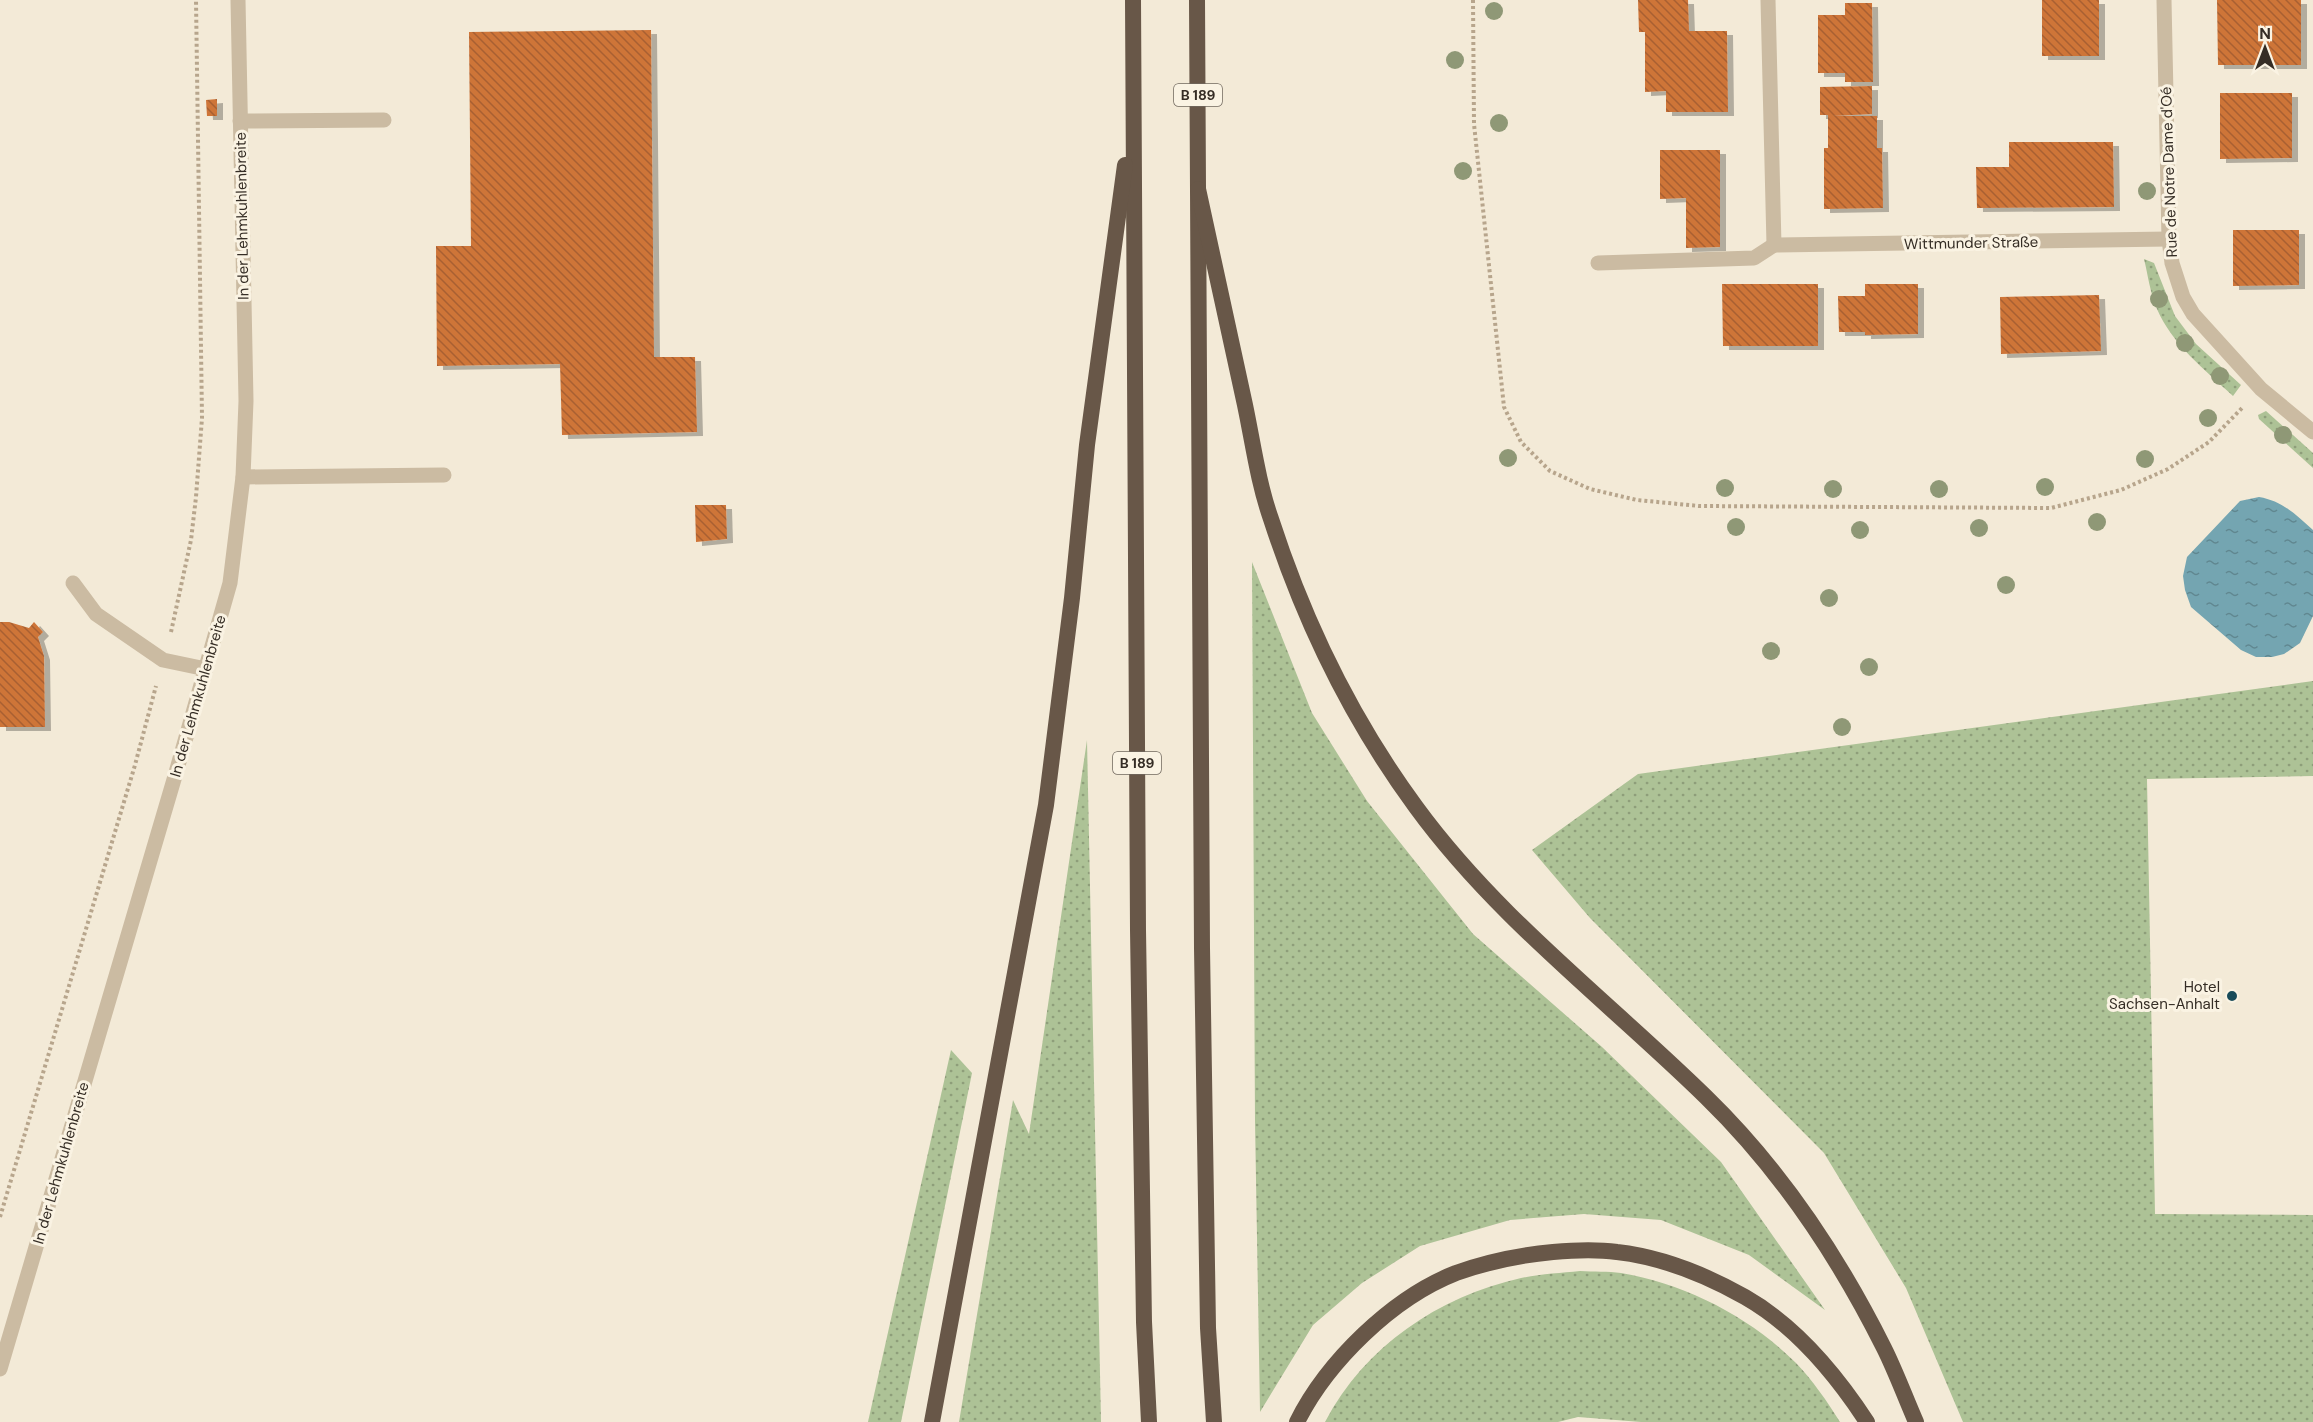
<svg xmlns="http://www.w3.org/2000/svg" width="2313" height="1422" font-family="'DM Sans',sans-serif">
<style>
.green{fill:url(#green-dots)}
.water{fill:url(#water-ripples)}
.building{fill:url(#building-back-hatch);filter:url(#shadow)}
.lines{fill:none;stroke-linecap:round;stroke-linejoin:round}
.path{stroke:#b7a58c;stroke-width:4;stroke-dasharray:3 3;stroke-linecap:butt}
.service{stroke:#cbbba2;stroke-width:15}
.minor{stroke:#cbbba2;stroke-width:15}
.trunk{stroke:#685748;stroke-width:16}
.tree{fill:#8f9876}
.poi-dot{fill:#184b59;stroke:#faf3e3;stroke-width:2}
.labels{text-anchor:middle;dominant-baseline:central;stroke-width:6;stroke-linejoin:round;paint-order:stroke}
.shield{fill:#faf3e3;stroke:#70685e;stroke-width:1.5}
.shield-label{font-size:14px;font-weight:bold;fill:#352d25}
.street-label{font-size:15px;fill:#352d25;stroke:#faf3e3}
.poi-label{font-size:15px;fill:#352d25;stroke:#faf3e3;text-anchor:end}
</style>
<defs>
<pattern id="green-dots" width="8" height="8" patternUnits="userSpaceOnUse" patternTransform="scale(1.5)"><rect width="8" height="8" fill="#adc296"/><path d="M2 2h.1M6 6h.1" fill="none" stroke="#8e9e7a" stroke-width="1.8" stroke-linecap="round"/></pattern>
<pattern id="water-ripples" width="26" height="14" patternUnits="userSpaceOnUse" patternTransform="scale(1.5)"><rect width="26" height="14" fill="#74a5b1"/><path d="M2 4q2-2 4 0t4 0M15 11q2-2 4 0t4 0" fill="none" stroke="#608790"/></pattern>
<pattern id="building-back-hatch" width="6" height="6" patternUnits="userSpaceOnUse" patternTransform="scale(1.5)"><rect width="6" height="6" fill="#ce7439"/><path d="M-1 5l2 2M0 0l6 6M5-1l2 2" fill="none" stroke="#a86030"/></pattern>
<filter id="shadow"><feDropShadow dx="6" dy="4" stdDeviation="0" flood-color="#0004"/></filter>
</defs>
<rect width="100%" height="100%" fill="#f3ead7"/>
<!-- green -->
<g class="green">
<path d="M2144,259L2154,263L2175,316L2196,344L2241,385L2233,396C2205,370 2172,344 2157,309C2150,293 2148,275 2144,259Z"/>
<path d="M2266,411L2313,453V468L2259,419L2258,415Z"/>
<path d="M1252,562L1312,713L1367,801L1473,934L1602,1047L1721,1162L1825,1310L1749,1255L1661,1220L1584,1214L1510,1220L1420,1246L1362,1283L1313,1325L1260,1412L1255,1121Z"/>
<path d="M2313,681V776L2147,779L2155,1214L2313,1215V1422H1963L1906,1288L1824,1153L1590,918L1532,850L1638,774Z"/>
<path d="M1087,740L1101,1422H959L1013,1100L1029,1134Z"/>
<path d="M951,1050L972,1073L901,1422H868Z"/>
<path d="M1580,1271C1594,1272 1608,1271 1621,1273C1686,1284 1750,1317 1796,1363C1813,1381 1827,1401 1840,1422H1641L1578,1417L1558,1422H1325C1365,1346 1438,1297 1521,1278C1540,1274 1561,1273 1580,1271Z"/>
</g>
<!-- water -->
<path class="water" d="M2259,497C2283,501 2296,515 2313,530V616L2300,643L2284,654L2272,657H2256L2241,650L2191,607L2185,590L2183,576L2187,557L2240,501Z"/>
<!-- building -->
<g class="building">
<path d="M1638,0H1688L1689,31H1727L1728,112H1666V91L1645,92V32H1639Z"/>
<rect x="2042" y="0" width="57" height="56"/>
<path d="M2217,0H2301V65H2218Z"/>
<path d="M1845,3H1872L1873,82H1845V73H1818V15H1845Z"/>
<path d="M651,30L654,357H695L697,432L562,435L560,364L437,366L436,246H471L469,32Z"/>
<path d="M1872,86V114L1833,116H1877V148H1882L1883,208L1824,209V148H1828V115H1820V87Z"/>
<path d="M2220,93H2292V158L2220,159Z"/>
<path d="M217,99V116H207L206,100Z"/>
<path d="M2009,142H2113L2114,207L1977,208L1976,167H2009Z"/>
<path d="M1660,150H1720V247L1686,248V198L1660,199Z"/>
<path d="M2233,230H2299V285L2233,286Z"/>
<path d="M1722,284H1818V346H1723Z"/>
<path d="M1865,284H1918V334L1865,335V332H1839L1838,296H1865Z"/>
<path d="M2099,295L2101,351L2001,354L2000,297Z"/>
<path d="M695,505H726L727,539L696,542Z"/>
<path d="M0,622H9L29,628L34,622L43,632L38,637L44,656L45,727H0Z"/>
</g>
<g class="lines">
<!-- path -->
<g class="path">
<path d="M1473,0L1474,124L1504,407L1521,442L1550,471L1590,489L1637,500L1699,506L2051,508L2121,490L2168,469L2209,442L2242,408"/>
<path d="M171,632L191,540L196,497L202,418L196,0"/>
<path d="M0,1217L135,765L156,686"/>
</g>
<!-- service -->
<g class="service">
<path d="M240,121L384,120"/>
<path d="M1598,263L1754,258L1774,245"/>
<path d="M243,477L444,475"/>
<path d="M73,583L96,614L163,660L206,669"/>
</g>
<!-- minor -->
<g class="minor">
<path d="M1768,0L1774,245L2169,239"/>
<path d="M2164,0L2169,239L2172,263L2183,297L2193,314L2261,389L2313,432"/>
<path d="M0,1369L175,776L230,583L243,477L246,401L238,0"/>
</g>
<!-- trunk -->
<g class="trunk">
<path d="M1133,0L1138,930L1144,1322L1149,1422"/>
<path d="M1197,0L1202,948L1208,1328L1214,1422"/>
<path d="M1198,189C1214,261 1229,333 1245,405C1253,443 1258,482 1271,519C1304,621 1352,720 1416,807C1497,918 1608,1001 1706,1097C1780,1169 1838,1256 1884,1348C1896,1372 1905,1397 1916,1422"/>
<path d="M932,1422L1046,805L1072,598L1087,445L1125,165"/>
<path d="M1297,1422C1327,1362 1392,1298 1456,1273C1487,1262 1521,1255 1553,1252C1574,1250 1596,1249 1617,1252C1661,1257 1706,1275 1745,1297C1796,1326 1835,1373 1867,1422"/>
</g>
</g>
<!-- trees -->
<g class="tree">
<circle cx="1494" cy="11" r="9"/>
<circle cx="1455" cy="60" r="9"/>
<circle cx="1499" cy="123" r="9"/>
<circle cx="1463" cy="171" r="9"/>
<circle cx="2147" cy="191" r="9"/>
<circle cx="2159" cy="299" r="9"/>
<circle cx="2185" cy="343" r="9"/>
<circle cx="2220" cy="376" r="9"/>
<circle cx="2208" cy="418" r="9"/>
<circle cx="2283" cy="435" r="9"/>
<circle cx="1508" cy="458" r="9"/>
<circle cx="2145" cy="459" r="9"/>
<circle cx="2045" cy="487" r="9"/>
<circle cx="1725" cy="488" r="9"/>
<circle cx="1833" cy="489" r="9"/>
<circle cx="1939" cy="489" r="9"/>
<circle cx="2097" cy="522" r="9"/>
<circle cx="1736" cy="527" r="9"/>
<circle cx="1979" cy="528" r="9"/>
<circle cx="1860" cy="530" r="9"/>
<circle cx="2006" cy="585" r="9"/>
<circle cx="1829" cy="598" r="9"/>
<circle cx="1771" cy="651" r="9"/>
<circle cx="1869" cy="667" r="9"/>
<circle cx="1842" cy="727" r="9"/>
</g>
<!-- markers -->
<circle class="poi-dot" cx="2232" cy="996" r="6"/>
<g class="labels">
<!-- shield labels -->
<g class="shield">
<rect x="1174" y="84" width="48" height="22" rx="4.5"/>
<rect x="1113" y="752" width="48" height="22" rx="4.5"/>
</g>
<g class="shield-label">
<text x="1198" y="95">B 189</text>
<text x="1137" y="763">B 189</text>
</g>
<!-- street labels -->
<g class="street-label">
<text transform="translate(2169 172) rotate(-92)">Rue de Notre Dame d'Oé</text>
<text transform="translate(242 216) rotate(-91)">In der Lehmkuhlenbreite</text>
<text transform="translate(1971 243) rotate(-1)">Wittmunder Straße</text>
<text transform="translate(198 696) rotate(-74)">In der Lehmkuhlenbreite</text>
<text transform="translate(61 1163) rotate(-74)">In der Lehmkuhlenbreite</text>
</g>
<!-- poi labels -->
<g class="poi-label">
<text x="2220" y="987">Hotel<tspan x="2220" dy="17">Sachsen-Anhalt</tspan></text>
</g>
</g>
<!-- north arrow -->
<g transform="translate(2265 48)" stroke="#faf3e3" stroke-width="4.5" paint-order="stroke">
<path d="M0-4.5L10 22L0 15L-10 22Z" fill="#352d25"/>
<text y="-9" font-size="16" font-weight="bold" text-anchor="middle" fill="#352d25">N</text>
</g>
</svg>
